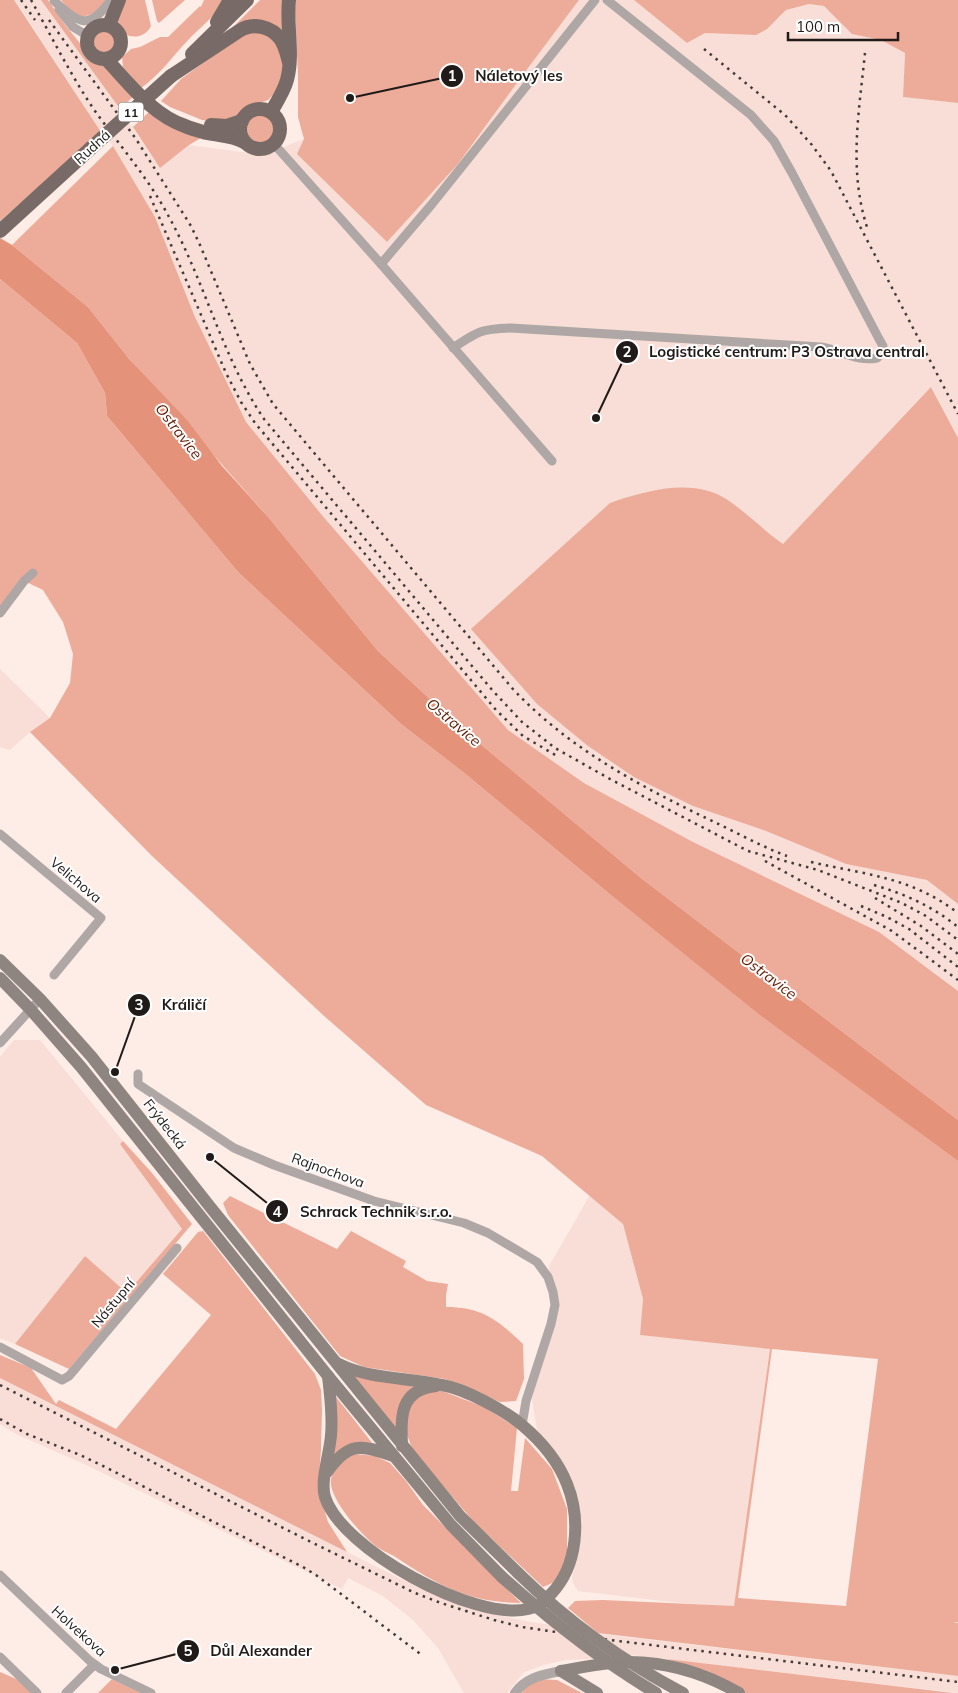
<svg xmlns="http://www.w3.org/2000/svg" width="958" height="1693" font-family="Mulish,sans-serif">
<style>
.built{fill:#f8ded6}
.green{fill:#edac99;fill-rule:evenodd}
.water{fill:#e4937a}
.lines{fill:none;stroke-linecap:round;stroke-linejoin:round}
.minor{stroke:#aea7a5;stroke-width:9}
.tertiary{stroke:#aea7a5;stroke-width:10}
.secondary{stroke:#8e8480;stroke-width:12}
.primary{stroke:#786a66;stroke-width:14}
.rail{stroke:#423a38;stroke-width:2.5;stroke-dasharray:2.5 5;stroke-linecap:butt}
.secondary-bridge{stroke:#8e8480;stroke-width:12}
.primary-bridge{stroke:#786a66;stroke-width:14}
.labels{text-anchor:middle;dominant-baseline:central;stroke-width:4;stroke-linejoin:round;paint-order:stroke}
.shield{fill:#fff;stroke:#635f5d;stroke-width:1}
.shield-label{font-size:12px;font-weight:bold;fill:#201a18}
.street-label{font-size:14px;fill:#201a18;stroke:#fff}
.water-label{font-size:15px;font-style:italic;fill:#611a01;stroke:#fff}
.leader{fill:none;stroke:#201a18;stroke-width:2}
.callout-dot{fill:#201a18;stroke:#fff;stroke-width:2}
.mark-label{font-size:15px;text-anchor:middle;font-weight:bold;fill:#fff}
.callout-label{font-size:15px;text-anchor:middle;font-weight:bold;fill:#201a18;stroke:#fff;stroke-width:4;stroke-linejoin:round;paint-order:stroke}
</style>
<rect width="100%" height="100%" fill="#feece6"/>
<!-- built -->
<g class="built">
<path d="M14,0H41L96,75L160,168L189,145L264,155L304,139L298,154L387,242L458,164L525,72L579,0H634L687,43L705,33L756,35L779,18L786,10L809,4L824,6L852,33L881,40L905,53L903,97L958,103V438L932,387L693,806L766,831L846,864L927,880L958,904V991L879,932L693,842L584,783L508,730L321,514L246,422L195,317L155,217L113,146L97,126L27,18Z"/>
<path d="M0,669L50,718L30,732L10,750L0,747Z"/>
<path d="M14,1040H40L123,1141L120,1144L182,1229L127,1293L85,1256L15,1344L0,1338V1057Z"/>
<path d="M590,1195L623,1224L643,1299L640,1335L770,1348L734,1607L671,1602L578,1591L573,1583L572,1578L577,1557L570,1475L537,1430L532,1399L553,1314L549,1266Z"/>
<path d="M0,1378L347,1552L417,1587L444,1598L497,1615L526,1621L609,1635L958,1676V1693L632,1655L588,1659L566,1660L547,1664L524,1672L507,1693H464L438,1648L413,1620L383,1596L348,1578L342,1589L84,1464L16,1434L0,1424Z"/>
</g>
<!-- green -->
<g class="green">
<path d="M0,0H14L101,132L0,221Z"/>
<path d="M41,0H48L66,26L93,59L101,64H106L135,95L120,109Z"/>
<path d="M61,0H107C90,21 78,22 61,0Z"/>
<path d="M126,0H145L151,26C144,41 121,40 118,23C117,16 123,7 126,0Z"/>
<path d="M152,0H185L159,23L157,21Z"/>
<path d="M204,0H226C217,14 203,25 191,37C174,54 161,74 141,88L123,67L122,57L131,49L140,47L160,37H168L200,6L201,7Z"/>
<path d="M260,0H286L287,41L279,31L228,32Z"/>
<path d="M296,0H579L525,72L458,164L387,242L297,154L304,139L298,117V76L295,10Z"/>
<path d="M634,0H958V103L903,97L905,53L881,40L852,34L824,6L809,4L786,10L767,29L756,35L705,33L687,43Z"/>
<path d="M249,30L271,36L282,53L283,72L277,91L268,100L246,108L234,120L215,122L202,120L170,107L161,101L181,79Z"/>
<circle cx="105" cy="42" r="11"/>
<path d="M150,111L204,136L189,145L160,168L133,127Z"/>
<circle cx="261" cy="130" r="15"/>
<path d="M113,146L155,217L195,317L246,422L321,514L508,730L584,783L693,842L879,932L958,991V1120L641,878L460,727L378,651L269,518L130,360L88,307L12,245Z"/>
<path d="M0,279L77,343L105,393L107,416L238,572L401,724L463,772L612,896L726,987L958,1161V1622H953L958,1623V1676L598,1633L568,1608L575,1601L603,1600L734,1606L770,1349L640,1335L643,1299L623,1224L542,1156L426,1105L323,1015L194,895L152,856L30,732L50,718L70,683L73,654L63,622L43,590L20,579L0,607ZM772,1349L878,1359L846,1606L738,1598Z"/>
<path d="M931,387L958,438V904L927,880L846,864L766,831L693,806L634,777L588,746L537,704L471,629L610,503C648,490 697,476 732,503C750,516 766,532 783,544Z"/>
<path d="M123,1141L152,1173L192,1224L69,1369L15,1344L85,1256L127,1293L182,1229L120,1144Z"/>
<path d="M230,1196L337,1249L351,1231L406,1261L403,1267L427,1281L448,1284L446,1295V1307C482,1307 498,1320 523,1344L524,1379L516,1401L500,1402L445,1379L364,1367L340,1356L228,1215L223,1203Z"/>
<path d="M203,1231L315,1374L321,1390L322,1410L321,1450L318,1489L328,1522L347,1552L0,1378V1355L31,1368L56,1404L59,1400L116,1429L211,1315L163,1274L198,1232Z"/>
<path d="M352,1374L422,1384L397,1431Z"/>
<path d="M437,1389L484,1407L517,1428L511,1491H518L525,1438L552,1469L567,1509V1560L557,1581L543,1587L474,1522L413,1451L406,1432V1415L414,1398Z"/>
<path d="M333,1393L373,1444L332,1459Z"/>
<path d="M354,1454L375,1456L390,1463L406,1481L423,1505L521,1603C501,1603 481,1600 461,1593C437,1584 415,1570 394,1556C386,1552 377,1548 371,1542C358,1530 328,1497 331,1479C333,1468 345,1460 354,1454Z"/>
<path d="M667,1659L953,1693H746C721,1679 695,1668 667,1659Z"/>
<path d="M0,1672L30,1685L36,1693H0Z"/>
<path d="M112,1679L141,1693H98Z"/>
<path d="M539,1679L557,1680L582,1693H522L524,1689Z"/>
</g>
<!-- water -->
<path class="water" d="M0,238L12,245L88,307L130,360L187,420L222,466L269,518L378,651L460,727L641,878L958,1120V1161L760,1015L612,896L463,772L401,724L238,572L107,416L105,393L77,343L0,279Z"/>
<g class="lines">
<!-- minor -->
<g class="minor">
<path d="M54,1C80,24 88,31 111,0"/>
<path d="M59,9L73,27L88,36"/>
<path d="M274,144L381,264L552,461"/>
<path d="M381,264L432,204L595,0"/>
<path d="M453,348C478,331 481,329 511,328L821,347C840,350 857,362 877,358L883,352V346L879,339L792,173L774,141L751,115L607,0"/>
<path d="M0,613L24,581L33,573"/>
<path d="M0,834L101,918L54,975"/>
<path d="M0,1043L40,999"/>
<path d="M138,1074V1084L234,1148L274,1165L374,1201L464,1223L488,1233L537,1262L548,1277L553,1292L555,1305L551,1324L526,1401L522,1425"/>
<path d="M0,1347L62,1380L69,1376L177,1248"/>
<path d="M0,1575L90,1661L101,1669L151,1693"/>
<path d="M0,1657L37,1693"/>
<path d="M66,1693L94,1665"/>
</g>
<!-- tertiary -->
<path class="tertiary" d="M515,1693C526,1677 543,1675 561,1671"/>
<!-- secondary -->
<g class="secondary">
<path d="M0,960L40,999L91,1056L211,1208L460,1516L518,1573"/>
<path d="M0,978L30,1009L81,1067L328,1376L451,1525L502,1577"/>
<path d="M328,1376C330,1396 333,1415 331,1435C330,1452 320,1481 325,1497C341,1549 475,1622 528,1609C537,1607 545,1601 551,1594C578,1566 581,1519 567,1484C558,1461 541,1441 522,1425C504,1410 465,1389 442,1385C407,1377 371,1380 339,1364"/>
<path d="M402,1446C401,1417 399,1390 436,1386"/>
<path d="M327,1472C348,1442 361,1444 393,1456"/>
<path d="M561,1671C583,1667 606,1662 629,1662C668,1662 706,1674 739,1693"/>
<path d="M561,1671L597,1693"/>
</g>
<!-- primary -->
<g class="primary">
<path d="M217,22L230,0"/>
<circle cx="104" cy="42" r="17"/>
<path d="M109,25L119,0"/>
<path d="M192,54L247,0"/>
<path d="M106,59C129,83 152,115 185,126C192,129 200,131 207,133C220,136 232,135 244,142"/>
<path d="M171,76L239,31C252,22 272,26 281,40C285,46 287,55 289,62"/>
<circle cx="260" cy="129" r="20"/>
<path d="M271,112C277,102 284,91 287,80C294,53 286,26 289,0"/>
<path d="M211,125L227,126L242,121"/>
<path d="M0,231L91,148"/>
</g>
<!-- rail -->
<g class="rail">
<path d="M21,0L35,20"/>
<path d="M31,0C52,37 71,76 95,111C120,146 149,179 169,217C205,282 222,357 264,419L493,691L522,722L555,748L610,779L748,851L818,870L902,903L926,916L958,940"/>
<path d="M49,20L136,139L191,226L200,245L250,364L273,404L512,688C567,747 636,784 708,819C734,831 760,846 787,856"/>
<path d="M704,49L785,115L812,145L831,171L958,414"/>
<path d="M865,53C859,112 848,172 868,230"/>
<path d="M150,196L226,373L241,402L255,423L496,710L523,736L557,756"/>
<path d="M765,861L892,931L958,980"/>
<path d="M811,862C867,875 911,877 958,913"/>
<path d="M874,885C905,894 932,906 958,927"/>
<path d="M875,898L921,926L958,954"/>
<path d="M861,906L887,917L909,929L958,967"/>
<path d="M0,1385L309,1541L415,1593L441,1603L494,1620L522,1627L610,1640L958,1682"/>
<path d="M0,1419L27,1434L80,1455L103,1466L303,1567L316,1575L423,1656"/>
</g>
<!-- secondary-bridge -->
<g class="secondary-bridge">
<path d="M518,1573C567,1621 622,1661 683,1693"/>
<path d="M502,1577C550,1620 600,1660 656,1693"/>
</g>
<!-- primary-bridge -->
<path class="primary-bridge" d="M91,148L171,76"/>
</g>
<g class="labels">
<!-- shield labels -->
<rect class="shield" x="118.5" y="102.5" width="25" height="19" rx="4"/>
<g class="shield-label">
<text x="131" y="112">11</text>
</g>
<!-- street labels -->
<g class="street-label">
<text transform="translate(92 147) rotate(-42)">Rudná</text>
<text transform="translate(76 880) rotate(40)">Velichova</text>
<text transform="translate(165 1124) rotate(52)">Frýdecká</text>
<text transform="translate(328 1170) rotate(20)">Rajnochova</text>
<text transform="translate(113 1303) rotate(-50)">Nástupní</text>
<text transform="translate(79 1631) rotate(42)">Holvekova</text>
</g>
<!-- water labels -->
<g class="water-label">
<text transform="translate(179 431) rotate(52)">Ostravice</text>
<text transform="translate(454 722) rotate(40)">Ostravice</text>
<text transform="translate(769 976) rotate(37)">Ostravice</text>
</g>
</g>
<!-- callouts -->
<path class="leader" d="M350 98L452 76M596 418L627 352M115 1072L139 1005M210 1157L277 1211M115 1670L188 1651"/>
<g class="callout-dot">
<circle cx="350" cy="98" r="5"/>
<circle cx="596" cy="418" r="5"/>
<circle cx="115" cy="1072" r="5"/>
<circle cx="210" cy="1157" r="5"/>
<circle cx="115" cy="1670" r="5"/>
<circle cx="452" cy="76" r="12"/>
<circle cx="627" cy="352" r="12"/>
<circle cx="139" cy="1005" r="12"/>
<circle cx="277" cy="1211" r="12"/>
<circle cx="188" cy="1651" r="12"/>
</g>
<g class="mark-label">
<text x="452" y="81">1</text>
<text x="627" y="357">2</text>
<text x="139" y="1010">3</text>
<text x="277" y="1217">4</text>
<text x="188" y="1656">5</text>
</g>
<g class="callout-label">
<text x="519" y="81">Náletový les</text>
<text x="787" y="357">Logistické centrum: P3 Ostrava central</text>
<text x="184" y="1010">Králičí</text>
<text x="376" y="1217">Schrack Technik s.r.o.</text>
<text x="261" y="1656">Důl Alexander</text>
</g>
<!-- scale -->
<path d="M788 32v8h110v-8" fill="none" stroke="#201a18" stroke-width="2.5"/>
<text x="796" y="32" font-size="15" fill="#201a18" stroke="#ffffff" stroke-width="4" paint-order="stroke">100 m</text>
</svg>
